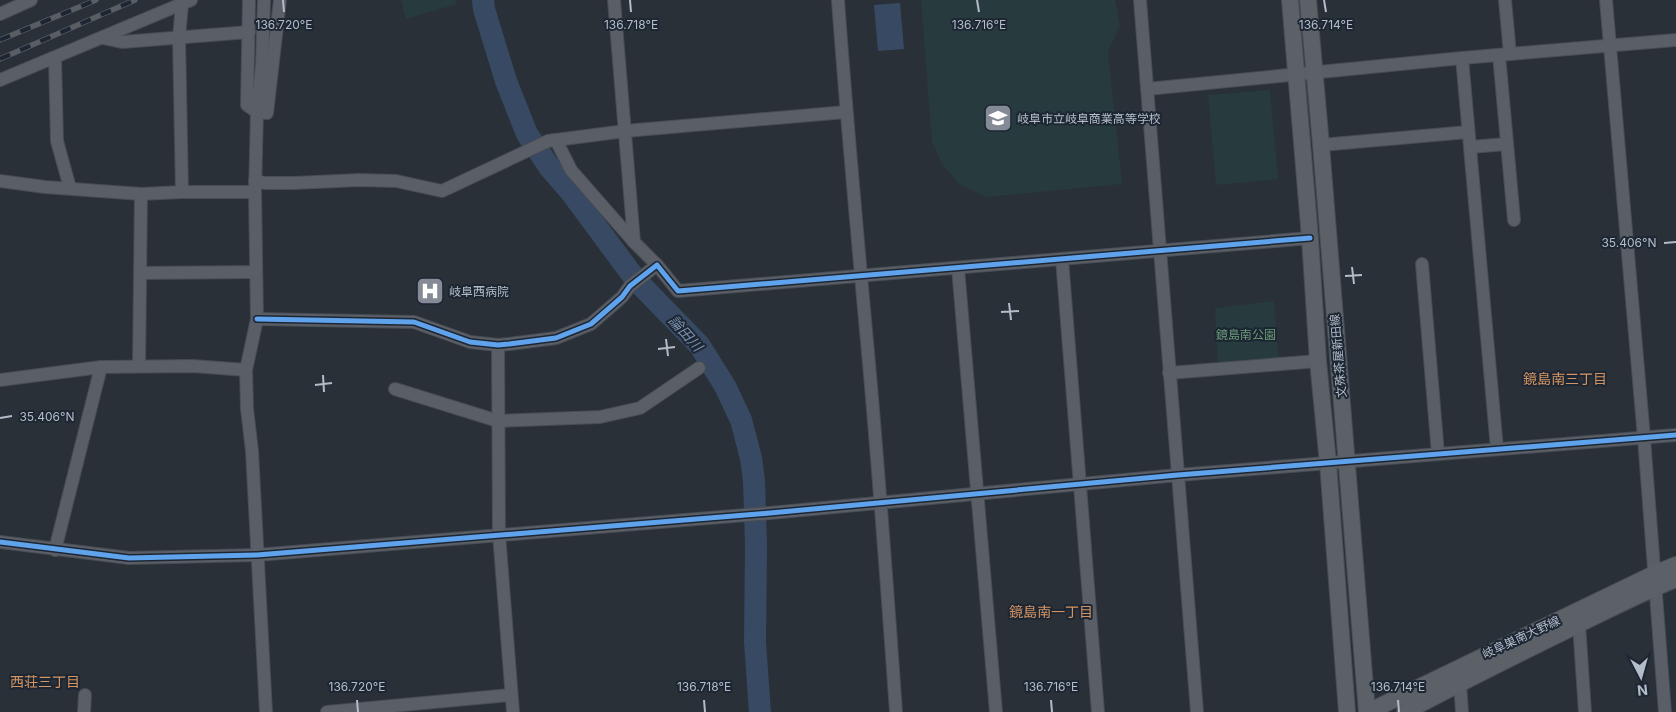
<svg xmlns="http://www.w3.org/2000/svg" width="1676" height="712" font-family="Inter,'Noto Sans JP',sans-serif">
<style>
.green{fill:#273a3e}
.water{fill:#384963}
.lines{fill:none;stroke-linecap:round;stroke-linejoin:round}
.river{stroke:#384963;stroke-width:22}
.minor-casing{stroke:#484c53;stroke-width:14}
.major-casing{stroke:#484c55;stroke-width:18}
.minor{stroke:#5a5e66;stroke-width:12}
.major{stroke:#5c6168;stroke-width:16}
.rail-casing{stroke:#595d64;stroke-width:5.5}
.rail{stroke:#1d2633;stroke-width:4;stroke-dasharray:11;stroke-linecap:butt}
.cycleway-casing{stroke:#1d2633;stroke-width:8}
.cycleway{stroke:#60a3ed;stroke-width:5}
.ticks{fill:none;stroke:#b4bcc9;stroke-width:2}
.labels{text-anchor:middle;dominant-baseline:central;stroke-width:4;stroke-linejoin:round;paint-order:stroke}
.poi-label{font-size:12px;fill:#b4bcc9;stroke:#1d2633;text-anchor:start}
.park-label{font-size:12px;fill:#6b9a76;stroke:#1d2633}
.street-label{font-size:12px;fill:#b4bcc9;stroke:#1d2633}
.water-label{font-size:14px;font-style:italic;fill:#7c92b1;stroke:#1d2633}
.neighbourhood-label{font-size:14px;fill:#d59563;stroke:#1d2633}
.ticks-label{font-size:12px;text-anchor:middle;fill:#b4bcc9;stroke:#1d2633;stroke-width:4;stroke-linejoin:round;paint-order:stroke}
</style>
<rect width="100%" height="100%" fill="#2a3038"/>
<!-- green -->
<g class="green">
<path d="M401,0H456L457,4L406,19Z"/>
<path d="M921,0H1115L1120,26L1108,52L1122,184L986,197L959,184L942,164L932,142Z"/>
<path d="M1270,90L1278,179L1216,185L1208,95Z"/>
<path d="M1274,301L1279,362L1218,366L1215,308Z"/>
</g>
<!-- water -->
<path class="water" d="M900,3L904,49L878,51L874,5Z"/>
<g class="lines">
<!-- river -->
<path class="river" d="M483,0L484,9L506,81L527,134L550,168L570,191L636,280L700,346L725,386L741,420L751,458L754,481L756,545L755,642L760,712"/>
<!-- minor casing -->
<g class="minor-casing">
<g id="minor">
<path d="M249,0L247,105L257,112L267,113L280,0"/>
<path d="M264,0L262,64L257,112L255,192L257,319L246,370L247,409L252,451L266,712"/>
<path d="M614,0L634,242L657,265"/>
<path d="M838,0C846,111 856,221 866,331C878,458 887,585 896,712"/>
<path d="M1140,0L1197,712"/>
<path d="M1505,0L1510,54"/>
<path d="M1606,0L1644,438L1665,712"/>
<path d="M182,4L179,38L182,192"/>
<path d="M0,14L31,0"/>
<path d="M103,38L122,42L249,32"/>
<path d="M1499,55L1514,220"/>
<path d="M55,58L57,141L70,188"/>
<path d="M1462,58L1497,449"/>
<path d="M0,80L191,0"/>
<path d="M1147,89L1462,58L1676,40"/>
<path d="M556,140L571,170L634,242"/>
<path d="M1321,145L1468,132"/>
<path d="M1470,147L1507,144"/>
<path d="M0,181L45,187L141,194L182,192H255"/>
<path d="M255,181L265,183H294L359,180L396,181L442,191L548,141L625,131L846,112"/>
<path d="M1062,259L1098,712"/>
<path d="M1422,264L1438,454"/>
<path d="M958,268L996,712"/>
<path d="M140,273L256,272"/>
<path d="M257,319L414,322L470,342L498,345L509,344L556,338L591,324L622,297L630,286L657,265L678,291L1310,238"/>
<path d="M498,345L499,534L513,712"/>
<path d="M139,366L141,194"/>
<path d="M1169,373L1318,361"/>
<path d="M0,380L101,367L193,366L246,370"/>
<path d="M395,389L498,421L600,417L640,408L699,368"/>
<path d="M0,542L129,558L257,555L770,513L1178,475L1676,435"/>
<path d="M55,550L101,367"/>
<path d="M1579,624L1585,712"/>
<path d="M1460,683L1462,712"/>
<path d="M84,712L85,695"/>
<path d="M327,712L511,695"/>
</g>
</g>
<!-- major casing -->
<g class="major-casing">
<g id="major">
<path d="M1290,0L1310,238L1318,361L1328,463L1347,712"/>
<path d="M1308,0L1321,145L1367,712"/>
<path d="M1368,712L1654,574L1676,565"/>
<path d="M1405,712C1458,684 1512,657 1565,631C1602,613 1638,594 1676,579"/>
</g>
</g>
<!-- minor -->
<use href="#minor" class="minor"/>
<!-- major -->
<use href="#major" class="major"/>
<!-- rail casing -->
<g class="rail-casing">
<g id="rail">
<path d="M0,40L96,0"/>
<path d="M0,59L135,0"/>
</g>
</g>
<!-- rail -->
<use href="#rail" class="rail"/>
<!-- cycleway casing -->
<g class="cycleway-casing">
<g id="cycleway">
<path d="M257,319L414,322L470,342L498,345L509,344L556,338L591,324L622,297L630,286L657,265L678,291L1310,238"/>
<path d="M0,542L129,558L257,555L770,513L1178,475L1676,435"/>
</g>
</g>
<!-- cycleway -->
<use href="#cycleway" class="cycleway"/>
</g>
<!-- ticks -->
<path class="ticks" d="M283,0L284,12M630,0L631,12M977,0L979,12M1324,0L1326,12M1664,243L1676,242M1352,267L1354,284M1345,276L1362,275M1009,303L1011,320M1001,312L1019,311M666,339L668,356M658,349L675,347M323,375L324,392M315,385L332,383M0,418L12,416M357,700L358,712M704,700L705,712M1051,700L1052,712M1398,700L1399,712"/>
<!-- icons -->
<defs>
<g id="school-square" transform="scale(1.4375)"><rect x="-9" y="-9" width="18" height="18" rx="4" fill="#848b96" stroke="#1d2633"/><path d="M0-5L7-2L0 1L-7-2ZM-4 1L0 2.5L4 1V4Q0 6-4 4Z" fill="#fff"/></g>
<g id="hospital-square" transform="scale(1.4375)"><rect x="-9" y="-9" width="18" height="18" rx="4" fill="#848b96" stroke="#1d2633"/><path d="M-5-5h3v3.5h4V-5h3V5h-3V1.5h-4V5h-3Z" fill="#fff"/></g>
</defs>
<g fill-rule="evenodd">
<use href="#school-square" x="998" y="118"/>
<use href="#hospital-square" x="430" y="291"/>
</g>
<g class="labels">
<!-- poi labels -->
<g class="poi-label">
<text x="1017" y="118">岐阜市立岐阜商業高等学校</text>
<text x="449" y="291">岐阜西病院</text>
</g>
<!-- park labels -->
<g class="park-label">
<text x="1246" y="334">鏡島南公園</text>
</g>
<!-- street labels -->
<g class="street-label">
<text transform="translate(1338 356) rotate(-95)">文殊茶屋新田線</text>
<text transform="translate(1521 637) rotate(-25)">岐阜巣南大野線</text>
</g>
<!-- water labels -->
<g class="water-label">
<text transform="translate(686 333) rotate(48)">論田川</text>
</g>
<!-- neighbourhood labels -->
<g class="neighbourhood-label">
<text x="1565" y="378">鏡島南三丁目</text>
<text x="1051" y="611">鏡島南一丁目</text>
<text x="45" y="681">西荘三丁目</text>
</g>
</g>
<g class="ticks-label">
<text x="284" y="29">136.720°E</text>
<text x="631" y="29">136.718°E</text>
<text x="979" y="29">136.716°E</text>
<text x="1326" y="29">136.714°E</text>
<text x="1629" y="247">35.406°N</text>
<text x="47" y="421">35.406°N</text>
<text x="357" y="691">136.720°E</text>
<text x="704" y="691">136.718°E</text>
<text x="1051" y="691">136.716°E</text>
<text x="1398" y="691">136.714°E</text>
</g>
<!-- north arrow -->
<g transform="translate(1641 677) rotate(174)" stroke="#1d2633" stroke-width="4" paint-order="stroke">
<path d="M0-4L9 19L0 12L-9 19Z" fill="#b4bcc9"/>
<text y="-8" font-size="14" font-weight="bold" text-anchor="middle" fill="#b4bcc9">N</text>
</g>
</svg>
